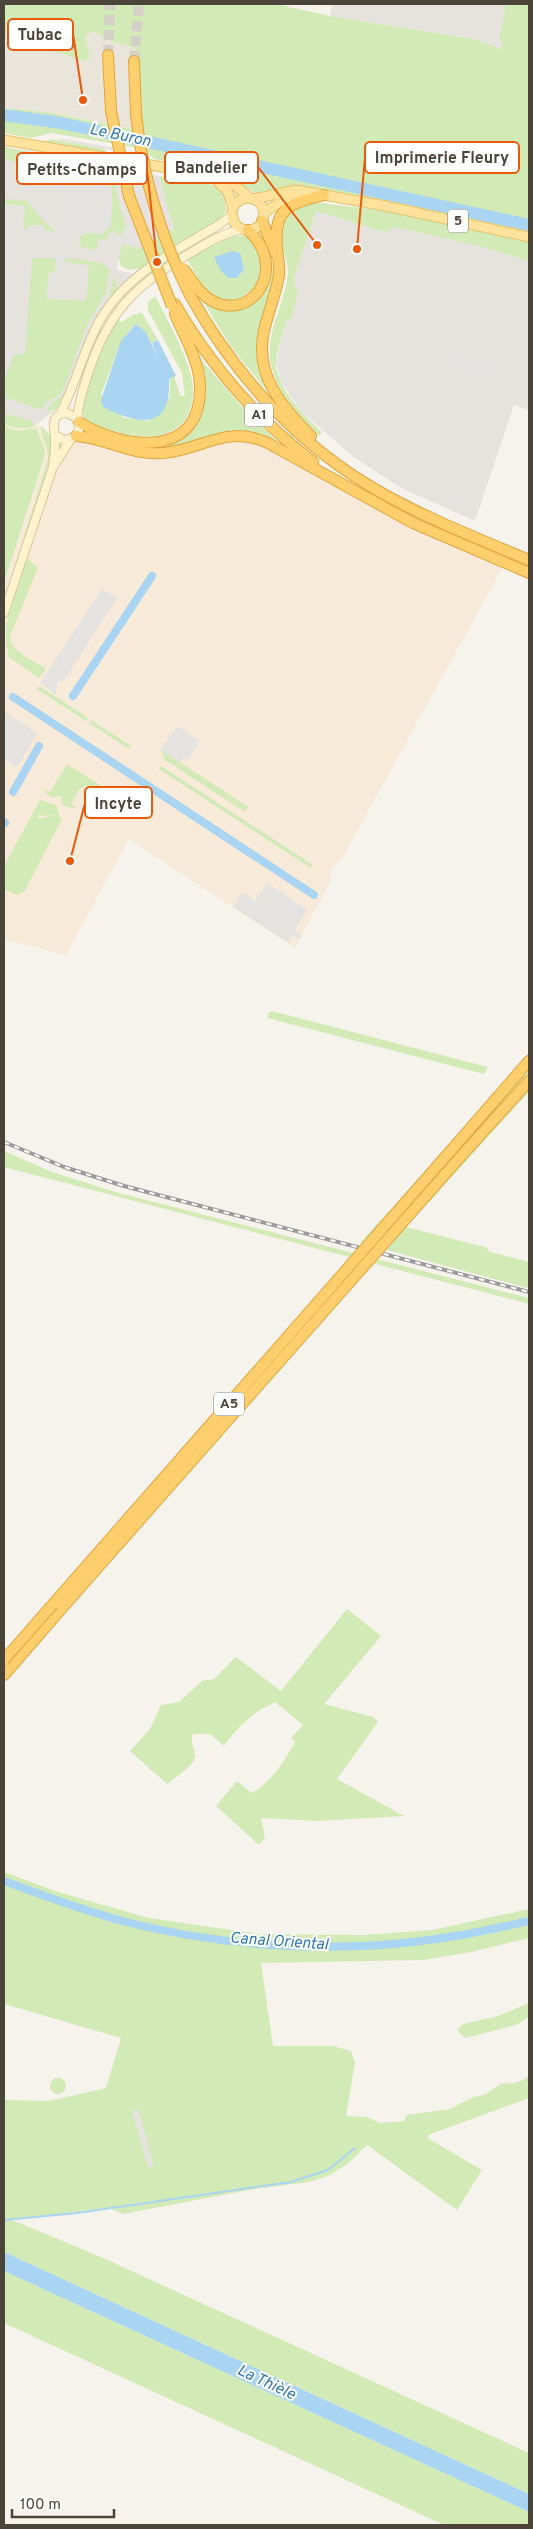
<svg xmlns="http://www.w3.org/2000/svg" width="533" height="2529" font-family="Overpass,sans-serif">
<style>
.residential{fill:#eae5da}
.commercial{fill:#f7ead8}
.industrial{fill:#e6e2dd}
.green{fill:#d2eab5}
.parking{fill:#e5e3e0}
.water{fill:#a9d4f2}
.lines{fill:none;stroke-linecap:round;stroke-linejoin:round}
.stream{stroke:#a9d4f2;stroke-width:2}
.canal{stroke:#a9d4f2;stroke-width:8}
.river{stroke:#a9d4f2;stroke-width:12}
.highway-tunnel{stroke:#d4d0c8;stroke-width:10;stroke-dasharray:10 5;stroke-linecap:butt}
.secondary-casing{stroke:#d6c79b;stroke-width:10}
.primary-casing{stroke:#e6c16a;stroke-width:11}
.highway-casing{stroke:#e0a43c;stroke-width:12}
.secondary{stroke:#fff3cd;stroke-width:8}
.primary{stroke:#ffe39c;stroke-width:9}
.highway{stroke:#ffcf6e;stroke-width:10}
.rail-casing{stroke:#9a9a9a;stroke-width:4}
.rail{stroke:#fff;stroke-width:2;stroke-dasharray:5.5;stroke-linecap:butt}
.highway-bridge-casing{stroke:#e0a43c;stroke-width:12;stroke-linecap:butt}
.highway-bridge{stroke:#ffcf6e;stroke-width:10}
.labels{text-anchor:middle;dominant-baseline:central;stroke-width:4;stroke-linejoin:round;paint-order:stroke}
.shield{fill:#fff;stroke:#817c74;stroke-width:1}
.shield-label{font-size:14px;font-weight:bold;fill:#4b4439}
.water-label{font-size:16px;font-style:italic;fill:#2e7ab2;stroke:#fff}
.leader{fill:none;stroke:#e8590c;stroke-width:2}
.callout-dot{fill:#e8590c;stroke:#fff;stroke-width:2}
.callout{fill:#fff;stroke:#e8590c;stroke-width:2}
.callout-label{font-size:16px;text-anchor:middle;font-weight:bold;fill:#4b4439}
</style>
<rect width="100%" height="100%" fill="#f6f3ec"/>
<!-- residential -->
<path class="residential" d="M4,31L22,33L45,48L90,54L85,38L88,33L95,32L110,41L136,48L138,130L47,112L4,108Z"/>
<!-- commercial -->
<path class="commercial" d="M4,413L37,424L58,444L64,445L78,440L247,436L388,510L505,563L342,859L331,868V881L295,948L129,839L66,955L4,939Z"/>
<!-- industrial -->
<g class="industrial">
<path d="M332,4H506L503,43L501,49L462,37L330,16Z"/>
<path d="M4,147L159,176L174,229L136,250L130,245L118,258L117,270L139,275L106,311L67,401L37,424L4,413Z"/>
<path d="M316,211L384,232L394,227L475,245L529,261V410L514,405L475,521L401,488L352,456L301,411L280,380L276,363L281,341L287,319L291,320L293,281Z"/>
</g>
<!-- green -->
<g class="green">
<path d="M4,4H276L330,16L474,39L501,49L503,43L499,39L506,4H529V233L312,187L311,189L289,187L258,194L215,172V170L155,159L139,148L51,133L31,138L4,133V108L47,112L137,130L135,48L110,41L95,32L88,33L85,38L90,54L89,59L85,61L45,48L22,33L4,31Z"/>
<path d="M51,139L105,149L106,153L43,142Z"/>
<path d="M4,147L109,167L126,226L121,236L112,230L105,240L98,239L97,250L83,248L79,243L80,236L86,233L102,234L111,225L112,190L106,180L29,164H17L4,157Z"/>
<path d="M159,176C180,180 209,177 224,194L226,210L220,220L144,268L128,270L121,266L118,258L122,246L130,245L136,249L174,229Z"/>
<path d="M4,199L27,201L48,226L55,230V232L44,231L45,226L29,225L28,230L23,229L25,206L4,204Z"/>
<path d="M312,202L387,211L529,241V261L475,245L394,227L384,232L316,211L293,281L298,292L291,320L287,319C283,334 276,350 276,365C277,388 306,418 322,432L319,436C289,404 260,376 273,329C278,311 286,292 288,274C289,258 278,243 280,233C281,225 285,218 287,211Z"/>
<path d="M231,236H247C254,245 262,255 261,267C261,291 231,311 211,294C201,285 194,271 187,259Z"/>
<path d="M270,250L274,274L259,333L269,390L267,391L231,347L203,301L250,304C264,296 272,282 271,266C271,260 269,255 270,250Z"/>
<path d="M32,258H56L55,273L49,272L46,298L86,301L89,265L63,262L67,258L102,263L111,272L109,274L106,293L86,327L62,393L47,402L41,410L4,397V380L14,355L25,354Z"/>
<path d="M115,276L117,289L103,308L68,393L59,409L46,411L51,404L66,392L85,338L95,318L110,297L112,280Z"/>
<path d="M155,296C167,319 194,367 193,391C192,440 147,443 111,430C101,427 91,425 84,418C77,399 106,336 117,319L122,322L134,314L142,313L158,340L151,343L145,331L136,324C116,341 112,371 101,394L124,418L149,421L170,397V379L174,377L181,396H185L182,373L148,310V302Z"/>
<path d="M197,355L243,408L278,442L277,444L256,436L158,451L126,444L152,447L195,420Z"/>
<path d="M4,413L31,421L36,426C24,429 15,429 4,424Z"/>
<path d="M4,426L18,431L36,428L45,451L44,458L4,583Z"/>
<path d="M41,426L50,435L52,449L38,501L4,601L48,459C49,446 40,438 41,426Z"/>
<path d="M27,558L38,568L11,633C6,651 34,660 46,669L39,678L9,657C0,622 15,591 27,558Z"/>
<path d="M39,686L88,718L86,721L37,689Z"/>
<path d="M91,720L131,746L129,749L89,723Z"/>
<path d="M161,750L248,807L245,812L165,760Z"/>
<path d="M67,764L137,809L139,812L137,817H131L129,811L86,786L80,788L71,804L76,807L72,808L61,804V796L52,798L45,792L46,790L50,792Z"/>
<path d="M161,766L313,865L311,868L159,769Z"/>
<path d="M40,800L56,805L59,814L44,816L42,815L38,816L39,819L58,814L62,819L24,892L16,895L4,889V866Z"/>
<path d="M270,1011L279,1013L488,1067L484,1074L267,1018Z"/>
<path d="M529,1052V1092L406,1227L488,1248L487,1251L529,1262L528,1288L360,1243L510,1077Z"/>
<path d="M4,1151L52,1172L119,1193L529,1298V1304L4,1167Z"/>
<path d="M347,1609L381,1636L324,1704L373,1717L378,1722L337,1779L404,1816L317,1821L261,1818L265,1838L259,1845L216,1806L237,1781L252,1793C273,1780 283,1763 295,1742L291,1738L303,1725L275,1702C252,1713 238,1726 224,1746L210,1734H193C190,1745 195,1747 195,1757C194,1766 174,1778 167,1784L130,1751L150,1729L161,1705L179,1702L202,1681L214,1679L236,1657L281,1691Z"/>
<path d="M4,1872L58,1892L149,1918L259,1934L364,1935L432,1930L529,1909V1938L471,1952L423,1960L261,1963L273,2046H333L351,2051L355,2063L346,2116L367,2117L380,2123L404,2121L407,2115L450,2109L473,2097L484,2095L502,2083C513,2085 522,2082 529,2075V2098L428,2135L429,2139L482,2170L457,2210L367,2145L350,2162L330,2175L309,2182L254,2189L123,2214L109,2208L12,2220L101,2257L529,2453V2494L4,2252V2100L49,2101L106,2088L121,2038L4,2004Z"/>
<path d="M529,2003V2017L516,2025L465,2038L457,2030L463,2024L498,2016Z"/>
<circle cx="58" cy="2086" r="8"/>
<path d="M4,2271L529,2512V2525H444L4,2323Z"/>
</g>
<!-- parking -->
<g class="parking">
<path d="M58,138L127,150L126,153L58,140Z"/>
<path d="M65,171L104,179L109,183L112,190L111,225L102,234L68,231V240L55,239L54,244L37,243L38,238L33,239L35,244L56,246L61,252L23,250V229L28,230L29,225L45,226V231L60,232L61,221L52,219L47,212H62Z"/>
<path d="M56,258L63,259L59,299L46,298L49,272L55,273Z"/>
<path d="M450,349L497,364L489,386L443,370Z"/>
<path d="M445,487L472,493L466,511L430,497L433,488L443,492Z"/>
<path d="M102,589L117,598L63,682L58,680L56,694L40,683Z"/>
<path d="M4,711L37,733L17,768L4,759Z"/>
<path d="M177,726L200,741L188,760L184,757L180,763L161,750Z"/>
<path d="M267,883L307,910L294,931L302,935L300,939L292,936L288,943L233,907L242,892L255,901Z"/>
<path d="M138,2109L154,2166L148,2167L132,2111Z"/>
</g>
<!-- water -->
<g class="water">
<path d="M233,251L240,253L244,269L237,278H228L220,270L214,257Z"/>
<path d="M136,324L145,331L159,359L152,343L158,340L176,376L169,379C172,431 138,425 103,407L101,400L121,341Z"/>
<path d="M4,2252L529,2494V2512L4,2271Z"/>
</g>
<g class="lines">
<!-- stream -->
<path class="stream" d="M4,2220L77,2213L291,2182L328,2170L355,2148"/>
<!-- canal -->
<g class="canal">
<path d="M73,696L152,576"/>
<path d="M13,697L314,895"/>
<path d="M13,792L39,746"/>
<path d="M4,822L5,823"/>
<path d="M4,1881C44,1896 85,1911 126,1922C228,1948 340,1954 443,1938C472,1934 501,1927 529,1921"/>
</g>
<!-- river -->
<path class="river" d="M4,115L61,123L529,225"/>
<!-- highway-tunnel -->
<g class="highway-tunnel">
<path d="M108,55L110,4"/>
<path d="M134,61L139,4"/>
</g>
<!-- secondary casing -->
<g class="secondary-casing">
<g id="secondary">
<path d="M60,414C76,384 83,351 99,322C125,274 176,251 220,224L232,215"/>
<path d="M77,418C79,402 83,388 88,374C107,314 134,286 187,255C205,244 221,234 242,229"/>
<path d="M53,466C54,457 56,446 55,437C54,425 50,414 67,413L78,419L79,431L73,438L64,440L55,435"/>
<path d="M4,613L53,467L71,439"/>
</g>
</g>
<!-- primary casing -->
<g class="primary-casing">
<g id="primary">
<path d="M4,140L221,177L231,182L250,198"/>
<path d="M212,176L228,192L233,208"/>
<circle cx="248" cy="214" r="16"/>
<path d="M253,199L296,190L386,206L529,237"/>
<path d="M264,213L283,200L306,194"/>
</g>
</g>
<!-- highway casing -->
<g class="highway-casing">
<g id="highway">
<path d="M108,55L111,111"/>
<path d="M134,61L136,114"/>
<path d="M262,221L276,254"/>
<path d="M199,290C240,335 295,274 248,230"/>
<path d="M190,295C235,376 299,446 380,492C428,519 479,539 529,560"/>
<path d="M175,304C211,366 257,419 313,462"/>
<path d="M79,422C120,448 199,461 200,390C201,364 185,338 175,314"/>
<path d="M76,436C106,438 132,456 163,453C203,450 225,424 268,443L413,523L529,573"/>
<path d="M311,436C282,407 254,375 264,331C268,312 276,294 279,275C280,266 278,257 277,249C273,208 288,204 324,195"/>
<path d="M454,1147L529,1061"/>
<path d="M462,1155L529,1081"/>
<path d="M4,1675L62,1608"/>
</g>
</g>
<!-- secondary -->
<use href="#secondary" class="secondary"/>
<!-- primary -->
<use href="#primary" class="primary"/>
<!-- highway -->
<use href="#highway" class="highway"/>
<!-- rail casing -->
<g class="rail-casing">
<path id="rail" d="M4,1142L64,1167L124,1186L529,1292"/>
</g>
<!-- rail -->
<use href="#rail" class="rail"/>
<!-- highway-bridge casing -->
<g class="highway-bridge-casing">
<g id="highway-bridge">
<path d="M111,111L129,196L172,306"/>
<path d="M136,114C143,178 161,238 190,295"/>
<path d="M183,268L199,290"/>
<path d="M62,1608L462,1155"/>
<path d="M4,1660L454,1147"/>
</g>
</g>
<!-- highway-bridge -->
<use href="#highway-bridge" class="highway-bridge"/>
</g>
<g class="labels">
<!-- shield labels -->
<g class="shield">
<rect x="448" y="209.5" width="20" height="23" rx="4"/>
<rect x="245" y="403.5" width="28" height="23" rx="4"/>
<rect x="214" y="1392.5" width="30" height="23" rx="4"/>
</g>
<g class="shield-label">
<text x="458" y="221">5</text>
<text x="259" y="415">A1</text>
<text x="229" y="1404">A5</text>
</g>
<!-- water labels -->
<g class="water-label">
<text transform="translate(120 136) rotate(12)">Le Buron</text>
<text transform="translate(279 1942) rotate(4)">Canal Oriental</text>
<text transform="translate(266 2383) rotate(25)">La Thièle</text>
</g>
</g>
<!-- callouts -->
<path class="leader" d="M83 100L73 34M357 249L365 157M317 245L258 167M157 262L147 169M70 861L85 803"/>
<g class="callout-dot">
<circle cx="83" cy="100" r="5"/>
<circle cx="357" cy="249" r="5"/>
<circle cx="317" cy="245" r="5"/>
<circle cx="157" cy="262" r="5"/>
<circle cx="70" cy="861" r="5"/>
</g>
<g class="callout">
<rect x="8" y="19" width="65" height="31" rx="5"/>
<rect x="365" y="142" width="154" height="31" rx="5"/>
<rect x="165" y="152" width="93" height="31" rx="5"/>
<rect x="17" y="153" width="130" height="31" rx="5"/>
<rect x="85" y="787" width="67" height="31" rx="5"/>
</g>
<g class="callout-label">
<text x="40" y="40">Tubac</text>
<text x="442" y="163">Imprimerie Fleury</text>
<text x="211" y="173">Bandelier</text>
<text x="82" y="175">Petits-Champs</text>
<text x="118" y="809">Incyte</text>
</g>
<!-- border -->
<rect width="533" height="2529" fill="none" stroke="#4b4439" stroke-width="10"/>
<!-- scale -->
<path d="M12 2509v8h102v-8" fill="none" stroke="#4b4439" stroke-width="2.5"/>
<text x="20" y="2509" font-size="15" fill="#4b4439" stroke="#ffffff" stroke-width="4" paint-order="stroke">100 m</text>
</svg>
